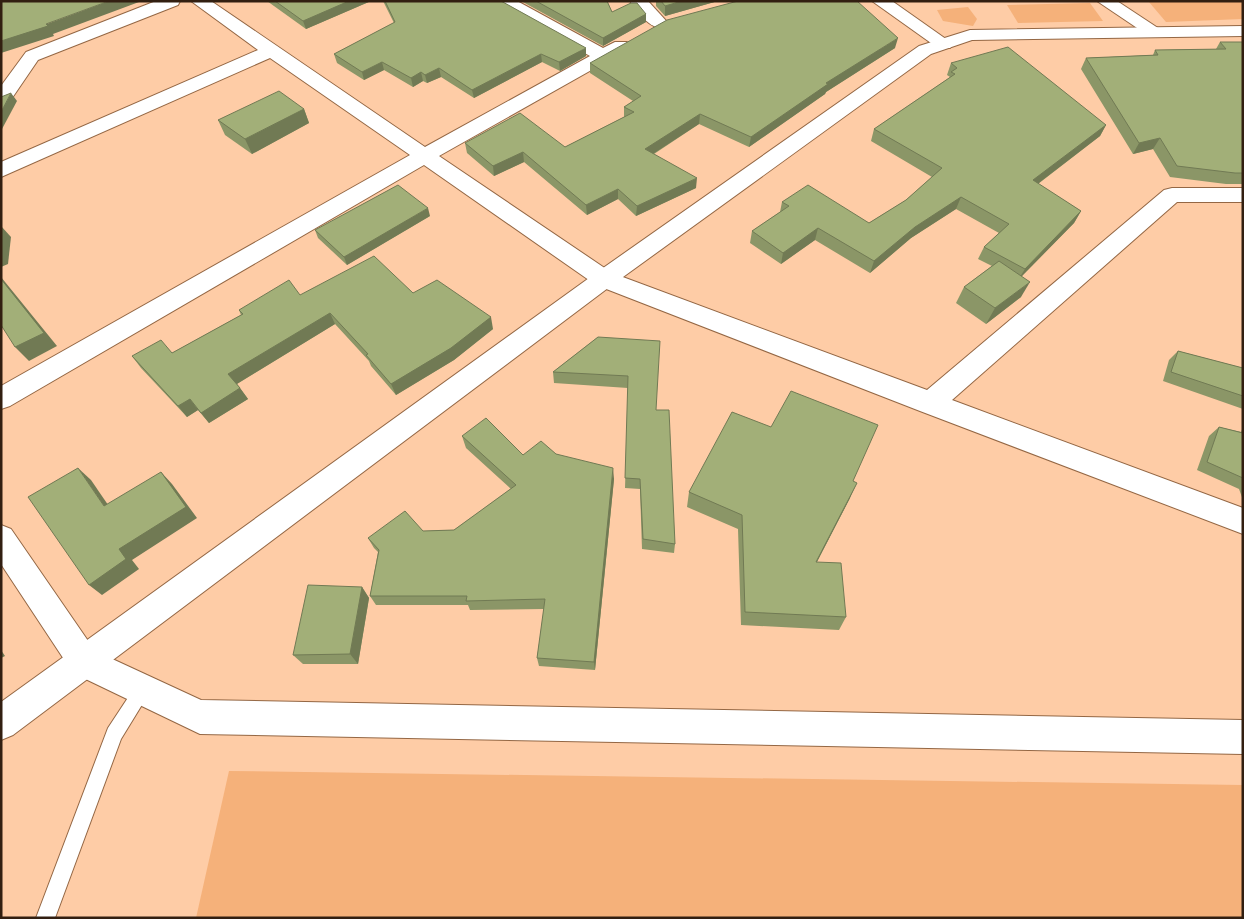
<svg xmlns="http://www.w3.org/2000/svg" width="1244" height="919" viewBox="0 0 1244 919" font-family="'DM Sans',sans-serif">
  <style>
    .green { fill: #f5b17a }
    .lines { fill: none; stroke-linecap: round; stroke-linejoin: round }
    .service-casing { stroke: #946744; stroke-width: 2 }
    .minor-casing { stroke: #946744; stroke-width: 2 }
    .tertiary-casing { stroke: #946744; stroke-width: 2 }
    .service { fill: #fff; fill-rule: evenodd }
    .minor { fill: #fff; fill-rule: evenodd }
    .tertiary { fill: #fff; fill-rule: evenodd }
    .wall { fill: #8b9667 }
    .shaded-wall { fill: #717a54 }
    .building { fill: #a2af78; stroke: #717a54 }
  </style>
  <rect width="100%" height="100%" fill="#fecca6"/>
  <g class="green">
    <path d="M1243,1V19L1166,22L1149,2Z"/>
    <path d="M1090,3L1103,21L1018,23L1007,5Z"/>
    <path d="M968,7L977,19L973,26L943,21L937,10Z"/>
    <path d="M229,771L1243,785V918H196Z"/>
  </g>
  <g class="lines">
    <defs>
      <path id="service" d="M143,682L149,684L151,690L121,739L55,918H36L108,728L137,684Z"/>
      <g id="minor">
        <path d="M156,1H180L178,5L38,60L8,104L1,106V86L26,52Z"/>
        <path d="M191,1H211L425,147L590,56L498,5L496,1H517L603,48L615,42H627L630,46L627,50L439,156L612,273L927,390L1164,190L1172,188H1243V202H1177L952,400L1243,508V534L920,411L596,285L424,165L10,406L1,409V386L410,155L270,58L1,177V162L258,50Z"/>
        <path d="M630,1H648L669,24L666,28C651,31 638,13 630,1Z"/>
        <path d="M872,1H892L953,44L950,48H938Z"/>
        <path d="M1097,1H1117L1164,32L1161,36H1149Z"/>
        <path d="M1,525L11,529L95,651L201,700L1243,720V754L200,734L73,673L1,564Z"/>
      </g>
      <path id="tertiary" d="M1243,26V36L972,40L931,54L612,285L13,735L1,740V702L596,273L919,46L970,30Z"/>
    </defs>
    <use href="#service" class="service-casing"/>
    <use href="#minor" class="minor-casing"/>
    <use href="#tertiary" class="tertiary-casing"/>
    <use href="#service" class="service"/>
    <use href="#minor" class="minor"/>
    <use href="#tertiary" class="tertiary"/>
  </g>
  <g class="wall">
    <path d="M267,1H371L306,29Z"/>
    <path d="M383,1H501L586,56L560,71L542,62L474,98L441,77L427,83L423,81L413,87L384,70L364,80L337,63L334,54L394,23Z"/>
    <path d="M521,1H607L612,12L646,14V22L603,46Z"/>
    <path d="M656,1H718L665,16L656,6Z"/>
    <path d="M1220,42H1243V184H1226L1170,177L1153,149L1133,154L1081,69L1086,58L1153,55L1155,50L1216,49Z"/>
    <path d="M895,48L826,92L825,94L749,147L699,124L654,154L696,188L636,216L618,199L587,215L524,162L494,176L467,153L465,143L565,147L624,117V107L633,101L590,73V63Z"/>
    <path d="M951,63L1106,125L1100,136L1038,184L1081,211L1074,223L1022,276L1021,297L986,324L956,303L964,287L992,266L978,259L984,247L999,233L956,209L911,238L870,273L815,240L781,264L750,243L752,231L780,212L782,202L869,223L906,200L932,177L871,141L874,129L949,78L950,77L947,75Z"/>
    <path d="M304,109L309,123L252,154L225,135L218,120Z"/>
    <path d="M430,216L347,265L318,238L315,230Z"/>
    <path d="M413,293L493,329L454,360L396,395L371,366L369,361L335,324L237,384L248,399L209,423L198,410L187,417L141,368L132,356L172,353L241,315L239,310L300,295Z"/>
    <path d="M598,337L656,410L675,544L674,553L642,549L640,489L625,488L628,388L554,383L553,372Z"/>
    <path d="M1178,351L1243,368V409L1163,381L1169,360Z"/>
    <path d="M1219,427L1241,432L1243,427V500L1239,489L1197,470L1209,436Z"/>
    <path d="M462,436L523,455L556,454L614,479L595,670L539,666L537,658L544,609L470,610L468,605H376L370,596L378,552L374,548L368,538L423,531L454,530L511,489L466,448Z"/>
    <path d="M853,481L850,498L817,562L846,617L839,630L741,625L738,529L687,507L689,492Z"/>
    <path d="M362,587L369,598L358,664H303L293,655Z"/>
  </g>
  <g class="shaded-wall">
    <path d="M109,1H138L139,2L53,34L54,36L1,53V41Z"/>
    <path d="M349,1H371L306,29L303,21Z"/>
    <path d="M682,1H718L665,16V6Z"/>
    <path d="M646,14V22L603,46V38Z"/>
    <path d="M898,38L895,48L826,92L825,94L749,147L751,137L826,83Z"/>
    <path d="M586,48V56L560,71L559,62Z"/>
    <path d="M541,54L542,62L474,98L472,90Z"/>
    <path d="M382,62L384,70L364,80L362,72Z"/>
    <path d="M439,68L441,77L427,83L425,75Z"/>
    <path d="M421,72L423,81L413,87L411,78Z"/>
    <path d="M11,93L17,101L2,129L1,128V112Z"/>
    <path d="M304,109L309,123L252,154L245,139Z"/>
    <path d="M700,114L699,124L645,159V149Z"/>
    <path d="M1106,125L1100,136L1027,192L1033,180Z"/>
    <path d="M1160,138L1153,149L1133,154L1139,143Z"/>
    <path d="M523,152L524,162L494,176L493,166Z"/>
    <path d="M697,178L696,188L636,216L637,206Z"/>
    <path d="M618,189V199L587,215L586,205Z"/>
    <path d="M961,197L956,209L911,238L870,273L874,261L915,227Z"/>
    <path d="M428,208L430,216L347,265L344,257Z"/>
    <path d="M1081,211L1074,223L1018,280L1025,269Z"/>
    <path d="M1,226L11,237L8,264L1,267Z"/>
    <path d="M818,228L815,240L781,264L783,253Z"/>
    <path d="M1,277L57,346L29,361L15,347Z"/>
    <path d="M1030,282L1021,297L986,324L995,308Z"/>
    <path d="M330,313L335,324L235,385L228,374Z"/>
    <path d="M491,317L493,329L454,360L396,395L391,384Z"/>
    <path d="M240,388L248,399L209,423L201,413Z"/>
    <path d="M190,399L198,410L187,417L178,406Z"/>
    <path d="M78,468L91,480L117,518L104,506Z"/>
    <path d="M613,468L614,479L595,670L594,662Z"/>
    <path d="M161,472L172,484L197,518L132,560L139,569L102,595L89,585Z"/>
    <path d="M857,483L850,498L810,575L816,562Z"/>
    <path d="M362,587L369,598L358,664L350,654Z"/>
    <path d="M1,650L5,656L1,658Z"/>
  </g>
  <g class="building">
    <path d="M1,1H109L46,24L48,26L1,41Z"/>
    <path d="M275,1H349L303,21Z"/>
    <path d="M385,1H501L586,48L559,62L541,54L472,90L439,68L425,75L421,72L411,78L382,62L362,72L334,54L395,22Z"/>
    <path d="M536,1H607L612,12L631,3H637L646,14L603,38Z"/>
    <path d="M661,1H682L665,6Z"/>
    <path d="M738,1H857L898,38L826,83L828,84L751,137L700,114L645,149L697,178L637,206L618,189L586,205L523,152L493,166L465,143L520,113L565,147L634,112L624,107L641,96L590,63L667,20Z"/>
    <path d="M1220,42H1243V173H1235L1177,166L1160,138L1139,143L1086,58L1158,55L1155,50L1226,49Z"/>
    <path d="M1008,47L1106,125L1033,180L1081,211L1025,269L984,247L1009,224L961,197L915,227L874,261L818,228L783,253L752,231L789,206L782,202L808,185L869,223L906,200L942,168L874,129L955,74L951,72L957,68L951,63Z"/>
    <path d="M279,91L304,109L245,139L218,120Z"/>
    <path d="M11,93L1,112V97Z"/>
    <path d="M398,185L428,208L344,257L315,230Z"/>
    <path d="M374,256L413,293L437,280L491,317L451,348L391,384L366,355L368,354L330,313L228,374L240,388L201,413L190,399L178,406L132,356L161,340L172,353L243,314L239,310L289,280L300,295Z"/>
    <path d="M999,261L1030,282L995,308L964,287Z"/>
    <path d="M1,279L44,333L15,347L1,325Z"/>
    <path d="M598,337L660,341L656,410H669L675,544L643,539L640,479L625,478L628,376L553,372Z"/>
    <path d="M1178,351L1243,368V396L1171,372Z"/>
    <path d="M791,391L878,425L853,481L857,483L816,562L841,563L846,617L745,612L742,515L689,492L732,412L771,427Z"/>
    <path d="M486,418L523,455L541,441L556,454L613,468L594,662L537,658L545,599L466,601L467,596H370L379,550L368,538L405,511L423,531L454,530L516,485L462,436Z"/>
    <path d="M1219,427L1243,433V478L1207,462Z"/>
    <path d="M78,468L104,506L161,472L186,507L119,549L126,559L89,585L28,497Z"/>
    <path d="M308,585L362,587L350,654L293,655Z"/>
  </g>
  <rect width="1244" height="919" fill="none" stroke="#321f11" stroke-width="5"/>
</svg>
